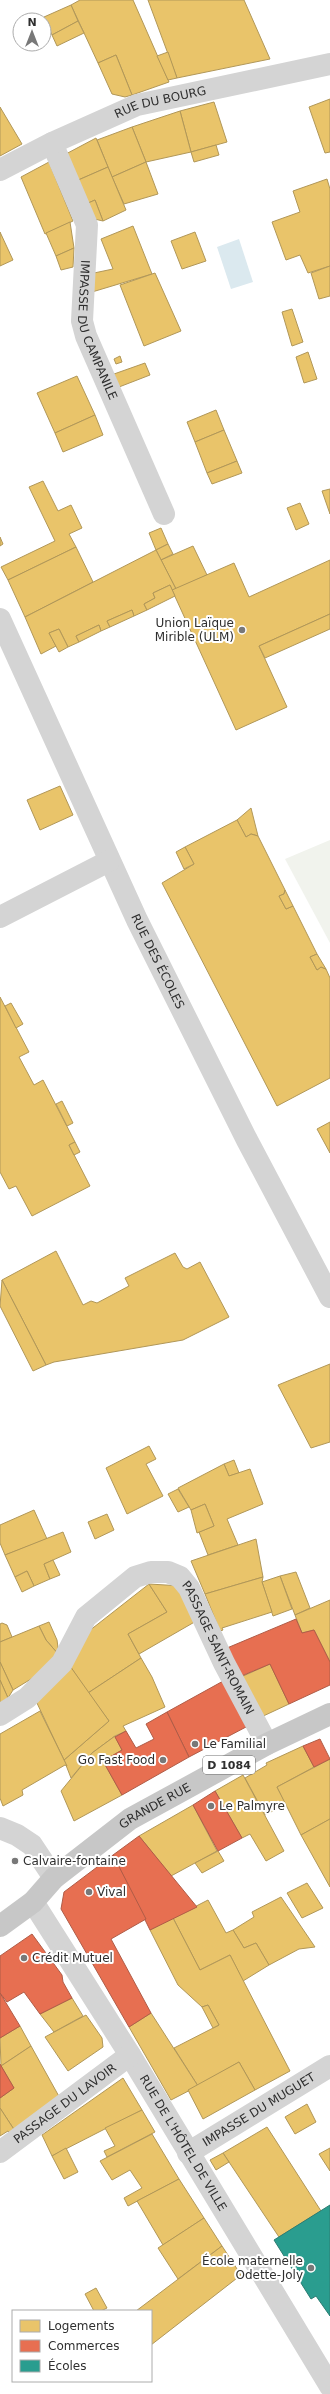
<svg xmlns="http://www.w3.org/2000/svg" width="330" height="2394" viewBox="0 0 330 2394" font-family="'DejaVu Sans',sans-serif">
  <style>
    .green { fill: #f1f3ed }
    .water { fill: #dbe9ef }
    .homes { fill: #e9c46a; stroke: #b19758 }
    .shops { fill: #e76f51; stroke: #b05c47 }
    .schools { fill: #2a9d8f; stroke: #2c7c72 }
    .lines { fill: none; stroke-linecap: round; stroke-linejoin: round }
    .minor { stroke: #d4d4d4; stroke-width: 22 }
    .major { stroke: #c7c7c7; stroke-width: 22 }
    .poi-dot { fill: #787878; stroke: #fff; stroke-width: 1.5 }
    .labels { text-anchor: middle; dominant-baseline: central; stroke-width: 4; stroke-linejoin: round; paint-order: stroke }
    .shield { fill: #fff; stroke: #6d6d6d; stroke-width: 1 }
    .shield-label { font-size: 11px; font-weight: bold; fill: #2f2f2f }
    .street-label { font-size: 12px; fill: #2f2f2f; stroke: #fff }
    .poi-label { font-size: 12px; fill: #2f2f2f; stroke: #fff; text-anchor: start }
  </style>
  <rect width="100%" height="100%" fill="#fff"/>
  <path class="green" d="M330,840V943L285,859Z"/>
  <path class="water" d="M239,239L253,282L231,289L217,247Z"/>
  <g class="homes">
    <path d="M80,0H133L169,82L132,95L116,55L98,63L71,5Z"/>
    <path d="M148,0H244L270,59L177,78Z"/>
    <path d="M71,5L78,21L52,35L44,17Z"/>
    <path d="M78,21L84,33L57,46L52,35Z"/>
    <path d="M168,52L177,78L168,80L157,56Z"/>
    <path d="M116,55L132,95L125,97L112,94L98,63Z"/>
    <path d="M330,99V152L325,153L309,107Z"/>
    <path d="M214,102L227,142L191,152L180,111Z"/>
    <path d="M0,107L22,144L0,156Z"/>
    <path d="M180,111L191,152L146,162L132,127Z"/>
    <path d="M132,127L146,162L112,177L97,140Z"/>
    <path d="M96,138L108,167L76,181L64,155Z"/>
    <path d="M216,145L219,155L194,162L191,152Z"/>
    <path d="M49,162L73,221L45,234L21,177Z"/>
    <path d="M146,162L158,194L124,204L112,177Z"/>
    <path d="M108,167L126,210L103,221L95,200L86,204L76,181Z"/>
    <path d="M327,179L330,189V266L308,273L300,255L286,260L272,222L300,212L293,191Z"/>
    <path d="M95,200L103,221L90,218L86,204Z"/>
    <path d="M70,222L74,248L56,256L46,233Z"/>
    <path d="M133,226L152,274L92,292L94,273L113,269L101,239Z"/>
    <path d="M0,232L13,260L0,266Z"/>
    <path d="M195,232L206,261L182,269L171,241Z"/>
    <path d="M74,248L73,267L61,270L56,256Z"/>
    <path d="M330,266V296L319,299L311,273Z"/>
    <path d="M155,273L181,331L144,346L120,285Z"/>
    <path d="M292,309L303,342L292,346L282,312Z"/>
    <path d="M308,352L317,379L304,383L296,357Z"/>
    <path d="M120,356L122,362L116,364L114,359Z"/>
    <path d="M145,363L150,375L119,387L114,374Z"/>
    <path d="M77,376L95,415L55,433L37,393Z"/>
    <path d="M216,410L224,430L195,442L187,422Z"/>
    <path d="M95,415L103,435L63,452L55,433Z"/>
    <path d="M224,430L237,461L207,473L195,442Z"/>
    <path d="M237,461L242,473L212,484L207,473Z"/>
    <path d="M43,481L58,511L71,505L82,528L69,534L76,547L8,580L1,567L55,541L29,487Z"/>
    <path d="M330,489V514L322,491Z"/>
    <path d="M300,503L309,524L296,530L287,508Z"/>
    <path d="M161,528L168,544L156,550L149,533Z"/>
    <path d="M0,537L3,544L0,546Z"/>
    <path d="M168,544L173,554L161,560L156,550Z"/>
    <path d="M193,546L207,575L176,589L161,560Z"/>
    <path d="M76,547L93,582L25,617L8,580Z"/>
    <path d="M156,550L176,589L172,590L170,585L153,593L155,598L144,604L147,610L134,616L132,610L107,621L110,627L101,631L99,625L76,636L79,642L68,647L59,629L49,633L56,646L41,654L25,617Z"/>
    <path d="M330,560V614L259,646L287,707L236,730L172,590L234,563L249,597Z"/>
    <path d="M170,585L175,596L147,610L144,604L155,598L153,593Z"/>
    <path d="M132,610L134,616L110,627L107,621Z"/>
    <path d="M330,614V629L265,658L259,646Z"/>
    <path d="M99,625L101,631L79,642L76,636Z"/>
    <path d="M59,629L68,647L59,652L49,633Z"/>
    <path d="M60,786L73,815L40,830L27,800Z"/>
    <path d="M251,808L258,836L251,834L246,837L237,820Z"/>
    <path d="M237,820L246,837L251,834L258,836L285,890L284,894L279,896L286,909L293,906L317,954L310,957L317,970L321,967L326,969L330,978V1078L277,1106L162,883L194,864L185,847Z"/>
    <path d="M185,847L194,864L184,869L176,852Z"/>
    <path d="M285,890L293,906L286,909L279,896L284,894Z"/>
    <path d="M317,954L326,969L321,967L317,970L310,957Z"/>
    <path d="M0,997L29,1052L19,1057L34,1085L43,1080L75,1142L69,1145L90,1186L32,1216L16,1186L9,1189L0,1172Z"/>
    <path d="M11,1003L23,1024L16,1028L5,1006Z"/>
    <path d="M62,1101L73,1123L67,1126L56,1104Z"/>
    <path d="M330,1122V1153L317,1129Z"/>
    <path d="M75,1142L80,1152L74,1155L69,1145Z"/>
    <path d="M56,1251L83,1305L91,1301L97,1303L129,1286L125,1278L175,1253L183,1267L187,1269L200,1262L229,1317L183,1340L54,1362L46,1365L2,1280Z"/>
    <path d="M2,1280L46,1365L33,1371L0,1306Z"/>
    <path d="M330,1364V1442L311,1448L278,1385Z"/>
    <path d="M149,1446L156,1459L146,1464L163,1496L127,1514L106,1468Z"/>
    <path d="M234,1460L239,1473L229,1476L224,1464Z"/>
    <path d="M224,1464L229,1476L250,1469L263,1504L227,1519L238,1545L208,1555L199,1532L214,1526L205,1504L191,1510L178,1488Z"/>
    <path d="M178,1489L189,1507L178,1512L168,1494Z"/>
    <path d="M205,1504L214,1526L197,1533L191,1510Z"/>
    <path d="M34,1510L47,1539L5,1555L0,1543V1525Z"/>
    <path d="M107,1514L114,1530L95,1539L88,1522Z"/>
    <path d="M63,1532L71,1552L44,1564L50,1579L34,1586L27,1571L15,1577L5,1555Z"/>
    <path d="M256,1539L263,1577L205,1594L191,1561Z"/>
    <path d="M53,1560L60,1575L50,1579L44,1564Z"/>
    <path d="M27,1571L34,1586L22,1592L15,1577Z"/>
    <path d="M296,1572L310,1608L295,1615L280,1576Z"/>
    <path d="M280,1576L292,1609L273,1616L262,1582Z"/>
    <path d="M263,1577L262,1582L272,1612L222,1628L223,1630L220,1631L205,1594Z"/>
    <path d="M149,1584L167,1612L128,1634L141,1658L88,1693L70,1666L89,1631Z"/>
    <path d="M149,1584L182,1586L198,1620L139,1654L128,1634L167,1612Z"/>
    <path d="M330,1600V1662L314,1630L302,1633L295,1615Z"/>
    <path d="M49,1622L57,1640L59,1655L46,1640L39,1626Z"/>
    <path d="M2,1623L7,1625L12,1637L0,1642V1624Z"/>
    <path d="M39,1626L46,1640L59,1655L36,1676L13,1690L0,1662V1642Z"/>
    <path d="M141,1658L152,1677L165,1707L123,1726L126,1731L115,1736L92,1753L71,1778L64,1760L109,1721L88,1693Z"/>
    <path d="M0,1662L13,1690L8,1698L0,1680Z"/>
    <path d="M270,1664L289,1704L259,1718L241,1677Z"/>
    <path d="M70,1666L109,1721L64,1760L36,1701Z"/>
    <path d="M0,1680L8,1698L0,1703Z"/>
    <path d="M40,1711L67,1766L65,1765L22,1790L23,1795L3,1806L0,1798V1734Z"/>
    <path d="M115,1736L122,1750L103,1761L122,1795L74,1821L61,1791L92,1753Z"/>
    <path d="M303,1746L314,1767L277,1787L286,1804L265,1815L245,1778L267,1765L266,1763Z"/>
    <path d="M330,1759V1819L301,1835L277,1787Z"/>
    <path d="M243,1775L284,1851L266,1861L250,1834L242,1838L215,1791Z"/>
    <path d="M193,1805L217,1851L171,1876L139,1836Z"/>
    <path d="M330,1819V1887L301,1835Z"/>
    <path d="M218,1851L224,1861L202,1873L195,1863Z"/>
    <path d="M307,1883L323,1908L302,1918L287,1893Z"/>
    <path d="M281,1897L315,1947L299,1949L269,1965L256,1943L244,1948L233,1930L254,1917L252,1912Z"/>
    <path d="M208,1900L226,1933L233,1930L244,1948L256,1943L269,1965L243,1981L230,1955L200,1970L173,1918Z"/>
    <path d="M173,1918L200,1970L230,1955L290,2071L255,2090L239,2062L198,2086L174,2048L219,2025L208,2005L202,2007L178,1985L150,1930Z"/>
    <path d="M72,1998L83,2016L54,2032L40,2014Z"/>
    <path d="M208,2005L219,2025L213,2028L202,2007Z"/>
    <path d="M151,2013L198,2086L171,2100L129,2027Z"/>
    <path d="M86,2015L102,2038L103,2047L68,2071L45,2037Z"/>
    <path d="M20,2026L31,2046L1,2066L0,2038Z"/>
    <path d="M31,2046L61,2100L15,2131L0,2108V2098L14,2088L1,2066Z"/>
    <path d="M239,2062L255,2090L203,2119L188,2090Z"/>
    <path d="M123,2078L142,2110L52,2156L42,2135Z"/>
    <path d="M307,2104L316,2122L295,2134L285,2117Z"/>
    <path d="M0,2108L15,2131L11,2135L8,2131L0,2136Z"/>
    <path d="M142,2110L155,2132L107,2157L104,2151L115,2146L105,2128Z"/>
    <path d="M267,2127L321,2211L279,2237L223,2153Z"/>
    <path d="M152,2134L179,2179L128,2206L124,2198L142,2188L130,2170L112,2180L100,2161Z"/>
    <path d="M66,2148L78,2172L64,2179L52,2156Z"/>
    <path d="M330,2148V2171L319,2154Z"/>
    <path d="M223,2153L229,2162L216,2170L210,2160Z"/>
    <path d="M179,2179L204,2218L163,2245L137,2201Z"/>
    <path d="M204,2218L222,2246L178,2279L158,2248Z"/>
    <path d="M222,2246L241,2275L151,2345V2311H136Z"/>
    <path d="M96,2288L107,2308L101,2311H94L85,2294Z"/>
  </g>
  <g class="shops">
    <path d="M296,1619L302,1633L314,1630L330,1662V1685L289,1704L270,1664L239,1677L227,1648Z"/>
    <path d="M225,1680L246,1727L189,1757L167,1712Z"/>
    <path d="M167,1712L189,1757L122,1795L103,1761L122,1750L115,1737L126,1731L136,1748L154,1739L146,1724Z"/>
    <path d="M320,1739L330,1759L314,1767L303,1746Z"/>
    <path d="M215,1791L242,1838L218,1851L193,1805Z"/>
    <path d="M139,1836L197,1907L150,1930L113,1855Z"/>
    <path d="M113,1855L146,1919L111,1939L151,2013L129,2027L61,1909L64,1892Z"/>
    <path d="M32,1934L62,1975L63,1982L72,1998L40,2014L24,1992L7,2002L0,1993V1956Z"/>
    <path d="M0,1993L20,2026L0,2038Z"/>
    <path d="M0,2064L14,2088L0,2098Z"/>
  </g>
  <path class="schools" d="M330,2205V2316L316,2296L311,2299L274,2240Z"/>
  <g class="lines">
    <g class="minor">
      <path id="s1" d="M52,143L87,225L82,321L86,336L164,514"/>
      <path id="s2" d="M0,170L52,143L137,105L330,64"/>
      <path id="s3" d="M0,619L137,920L247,1140L330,1297"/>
      <path d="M0,917L109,861"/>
      <path id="s4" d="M0,1715L27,1698L62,1663L86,1617L135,1577L151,1572H168L180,1577L189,1588L224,1663L267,1744"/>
      <path d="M0,1828L17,1835L32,1845L54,1878"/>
      <path id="s5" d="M33,1902L130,2055L330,2386"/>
      <path id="s6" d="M0,2152L130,2055"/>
      <path id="s7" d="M188,2153L330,2066"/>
    </g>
    <path class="major" id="s8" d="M0,1926L33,1902L54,1878L130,1819L267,1744L330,1714"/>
  </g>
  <g class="poi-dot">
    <circle cx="242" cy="630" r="4"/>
    <circle cx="195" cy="1744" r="4"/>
    <circle cx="163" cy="1760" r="4"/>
    <circle cx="211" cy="1806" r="4"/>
    <circle cx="15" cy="1861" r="4"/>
    <circle cx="89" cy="1892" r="4"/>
    <circle cx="24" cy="1958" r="4"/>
    <circle cx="311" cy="2268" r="4"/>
  </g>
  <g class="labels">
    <rect class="shield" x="203" y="1756" width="52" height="18" rx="3"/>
    <g class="shield-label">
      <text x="229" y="1765">D 1084</text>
    </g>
    <g class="street-label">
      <text stroke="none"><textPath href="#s2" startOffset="175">RUE DU BOURG</textPath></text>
      <text stroke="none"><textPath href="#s1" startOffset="197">IMPASSE DU CAMPANILE</textPath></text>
      <text stroke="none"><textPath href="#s3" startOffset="377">RUE DES ÉCOLES</textPath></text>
      <text stroke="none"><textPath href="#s4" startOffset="324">PASSAGE SAINT-ROMAIN</textPath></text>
      <text stroke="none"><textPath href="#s8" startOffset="197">GRANDE RUE</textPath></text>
      <text stroke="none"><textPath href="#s6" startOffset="81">PASSAGE DU LAVOIR</textPath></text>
      <text stroke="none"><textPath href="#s7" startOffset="83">IMPASSE DU MUGUET</textPath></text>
      <text stroke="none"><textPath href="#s5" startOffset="284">RUE DE L'HÔTEL DE VILLE</textPath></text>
    </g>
    <g class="poi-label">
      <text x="234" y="623" text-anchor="end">Union Laïque<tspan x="234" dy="14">Mirible (ULM)</tspan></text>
      <text x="203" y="1744">Le Familial</text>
      <text x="155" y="1760" text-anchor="end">Go Fast Food</text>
      <text x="219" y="1806">Le Palmyre</text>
      <text x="23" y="1861">Calvaire-fontaine</text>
      <text x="97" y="1892">Vival</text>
      <text x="32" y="1958">Crédit Mutuel</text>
      <text x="303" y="2261" text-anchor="end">École maternelle<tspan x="303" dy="14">Odette-Joly</tspan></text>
    </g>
  </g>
  <rect x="12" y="2310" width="140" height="72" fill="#ffffff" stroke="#acacac"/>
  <rect x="20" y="2320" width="20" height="12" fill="#e9c46a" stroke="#acacac"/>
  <text x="48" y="2330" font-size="12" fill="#2f2f2f">Logements</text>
  <rect x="20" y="2340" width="20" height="12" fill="#e76f51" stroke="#acacac"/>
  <text x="48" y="2350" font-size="12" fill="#2f2f2f">Commerces</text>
  <rect x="20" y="2360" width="20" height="12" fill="#2a9d8f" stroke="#acacac"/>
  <text x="48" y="2370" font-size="12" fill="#2f2f2f">Écoles</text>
  <g transform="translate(32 32)"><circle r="19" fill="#ffffff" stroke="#acacac"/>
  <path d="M0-3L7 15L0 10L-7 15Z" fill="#787878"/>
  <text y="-6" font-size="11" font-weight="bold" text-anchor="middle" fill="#2f2f2f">N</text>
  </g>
</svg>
